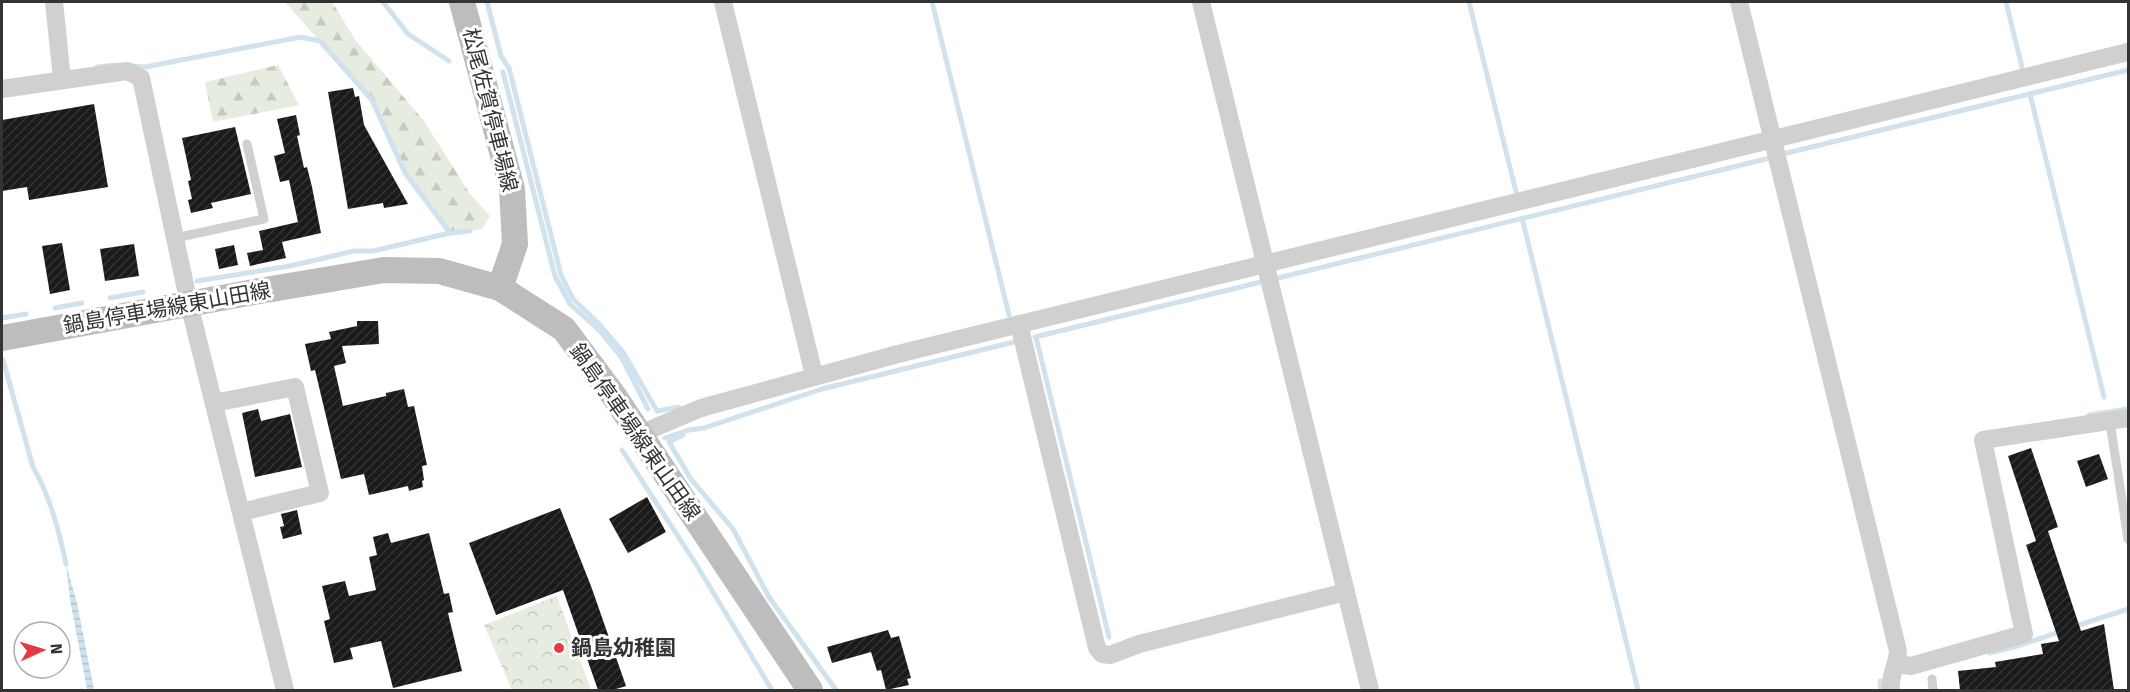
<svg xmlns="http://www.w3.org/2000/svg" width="2130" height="692" viewBox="0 0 2130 692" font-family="'Fira Sans','Noto Sans JP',sans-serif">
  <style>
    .forest { fill: url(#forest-firs) }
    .park { fill: url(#park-crowns) }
    .water { fill: url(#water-rules) }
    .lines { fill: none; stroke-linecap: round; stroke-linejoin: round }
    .stream { stroke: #cfe2ee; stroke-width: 5 }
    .building { fill: url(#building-hatch) }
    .service { stroke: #d0d0d0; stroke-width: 9 }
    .minor { stroke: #d0d0d0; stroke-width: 18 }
    .secondary { stroke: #bdbdbd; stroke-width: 26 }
    .poi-dot { fill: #e63946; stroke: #fff; stroke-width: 2 }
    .labels { text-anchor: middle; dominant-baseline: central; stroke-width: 6; stroke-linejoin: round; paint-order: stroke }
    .street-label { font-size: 21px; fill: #333; stroke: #fff }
    .poi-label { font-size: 21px; font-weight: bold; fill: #333; stroke: #fff; text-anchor: start }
  </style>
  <defs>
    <pattern id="forest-firs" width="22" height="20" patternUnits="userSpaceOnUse" patternTransform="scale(1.5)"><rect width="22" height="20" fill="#e6ecdf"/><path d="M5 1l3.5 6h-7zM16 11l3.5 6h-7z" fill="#c6cbc0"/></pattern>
    <pattern id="park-crowns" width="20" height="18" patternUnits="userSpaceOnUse" patternTransform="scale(1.5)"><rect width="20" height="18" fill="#e6ecdf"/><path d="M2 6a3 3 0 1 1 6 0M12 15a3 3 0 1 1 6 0" fill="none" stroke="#c6cbc0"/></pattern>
    <pattern id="water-rules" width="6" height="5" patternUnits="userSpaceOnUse" patternTransform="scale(1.5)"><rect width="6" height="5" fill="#cfe2ee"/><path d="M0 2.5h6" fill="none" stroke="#b2c2cd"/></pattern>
    <pattern id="building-hatch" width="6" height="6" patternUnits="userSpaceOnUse" patternTransform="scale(1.5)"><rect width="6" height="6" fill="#1a1a1a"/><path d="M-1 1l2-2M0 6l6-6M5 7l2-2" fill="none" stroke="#333"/></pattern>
  </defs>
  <rect width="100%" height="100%" fill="#fff"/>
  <g class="forest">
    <path d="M285,2H332L356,41L424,121L470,194L490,216L482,229L450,233L405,173L372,100Z"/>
    <path d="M278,65L299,105L213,122L205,82Z"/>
  </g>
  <path class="park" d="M557,596L591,690H512L484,625Z"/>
  <path class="water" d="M66,564L77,603L94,690H87V689L70,600Z"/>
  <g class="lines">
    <g class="stream">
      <path d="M383,2L408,34L449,61"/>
      <path d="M487,2L501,56L509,68L561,275L573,299L600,325L623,352L657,411L679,407"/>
      <path d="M932,2L1009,315"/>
      <path d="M1469,2L1516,192"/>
      <path d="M2006,2L2022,67"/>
      <path d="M132,66L145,67L301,37L320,41L372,100L405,173L450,233"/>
      <path d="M97,67L117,65"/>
      <path d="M503,72L555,276L570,304L601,332L622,358L648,409"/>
      <path d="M2030,94L2104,397"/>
      <path d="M1783,154L2128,70"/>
      <path d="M1522,218L1638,690"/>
      <path d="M1278,278L1770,158"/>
      <path d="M197,281L290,266L354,251H373L450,233L470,231"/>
      <path d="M110,298L143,292"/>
      <path d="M55,308L82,303"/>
      <path d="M2,318L26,314"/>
      <path d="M1035,337L1261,282"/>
      <path d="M1036,337L1109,637"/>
      <path d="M3,360L33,467C50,496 59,531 66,564"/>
      <path d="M2089,415L2128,409"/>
      <path d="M683,435L669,442L691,479L733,529L769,597L836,690"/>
      <path d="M665,438L689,430L704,428L822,389L1014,342"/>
      <path d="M622,450L696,564L772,690"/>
      <path d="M2073,627L2128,609"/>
      <path d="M1990,653L2021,645L2062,631"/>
      <path d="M1880,681L1881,690"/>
    </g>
  </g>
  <g class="building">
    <path d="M353,88L355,97L359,96L364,125L408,204L384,208L383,203L348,209L328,92Z"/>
    <path d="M94,104L108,187L29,200L27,187L2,191V120Z"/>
    <path d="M296,115L300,135L297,136L304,168L307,167L312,187L321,233L282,242L286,258L250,266L247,253L263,250L259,231L298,222L289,180L280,182L274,156L285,153L277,119Z"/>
    <path d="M235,127L251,194L211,203L213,208L191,213L188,200L192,199L188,181L191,180L182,138Z"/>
    <path d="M62,243L70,290L50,294L42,246Z"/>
    <path d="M134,244L139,276L105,281L100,249Z"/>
    <path d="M234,245L238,265L219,269L215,249Z"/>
    <path d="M357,321H378L379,344L342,346L346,363L334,366L343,406L386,396V393L404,389L408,407L414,406L427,465L422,466L424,480L422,481L423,487L409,491L408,486L369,495L364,474L341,479L315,370L311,371L305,344L331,339L329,332L357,326Z"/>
    <path d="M258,409L261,421L290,414L302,467L255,477L242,413Z"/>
    <path d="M2031,448L2058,527L2048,531L2081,631L2104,624L2114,690H1960L1958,671L1996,667L1995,662L2043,654L2041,644L2059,641L2026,545L2036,541L2008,456Z"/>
    <path d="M2099,454L2108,479L2086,487L2077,461Z"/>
    <path d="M647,497L666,532L628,553L609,519Z"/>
    <path d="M560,508L591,586L626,686L613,690H598L563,590L496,615L469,543Z"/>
    <path d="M297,510L302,534L283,539L280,527L284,526L281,514Z"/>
    <path d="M388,533L391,543L429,533L444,594L449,593L453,612L448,613L462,671L393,688L381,641L350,648L353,659L334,663L324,621L330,619L322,586L345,581L349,596L376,590L369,557L377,555L373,537Z"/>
    <path d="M888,630L891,638L899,636L911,678L907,679L909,685L886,690L881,670L877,671L871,652L832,663L827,647Z"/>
  </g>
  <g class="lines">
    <g class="service">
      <path d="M175,238L264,219L247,144"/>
      <path d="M2111,429L2128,539"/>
      <path d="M1932,679L1933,690"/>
    </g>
    <g class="minor">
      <path d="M54,2L62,79"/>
      <path d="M723,2L814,375"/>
      <path d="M1201,2L1370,690"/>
      <path d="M1739,2L1898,651C1897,666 1889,676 1891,690"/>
      <path d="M2,89L127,71L141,78L189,304L285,690"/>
      <path d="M1019,324L1097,648L1102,654L1110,655L1139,644L1346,592"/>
      <path d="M214,403L295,387L320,493L241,512"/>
      <path d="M640,434L701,408L898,354L2128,52"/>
      <path d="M1897,664L1911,666L2024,634L1983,440L2128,418"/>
    </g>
    <g class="secondary">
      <path d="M462,2L512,189L515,244L500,288"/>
      <path d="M2,338L254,292L384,270L439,271L500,288L564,329L614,396L810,690"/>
    </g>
  </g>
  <circle class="poi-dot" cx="559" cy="648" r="6"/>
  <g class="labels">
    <g class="street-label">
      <text transform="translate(490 110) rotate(76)">松尾佐賀停車場線</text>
      <text transform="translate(167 308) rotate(-10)">鍋島停車場線東山田線</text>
      <text transform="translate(635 432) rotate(55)">鍋島停車場線東山田線</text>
    </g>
    <g class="poi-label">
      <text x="571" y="648">鍋島幼稚園</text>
    </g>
  </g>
  <rect width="2130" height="692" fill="none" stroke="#333333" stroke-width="6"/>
  <g transform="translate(42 650) rotate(86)"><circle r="28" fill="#ffffff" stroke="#adadad" stroke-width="1.5"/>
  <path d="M0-4.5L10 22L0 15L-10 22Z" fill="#e63946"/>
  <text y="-9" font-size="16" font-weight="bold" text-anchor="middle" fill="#333333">N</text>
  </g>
</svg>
